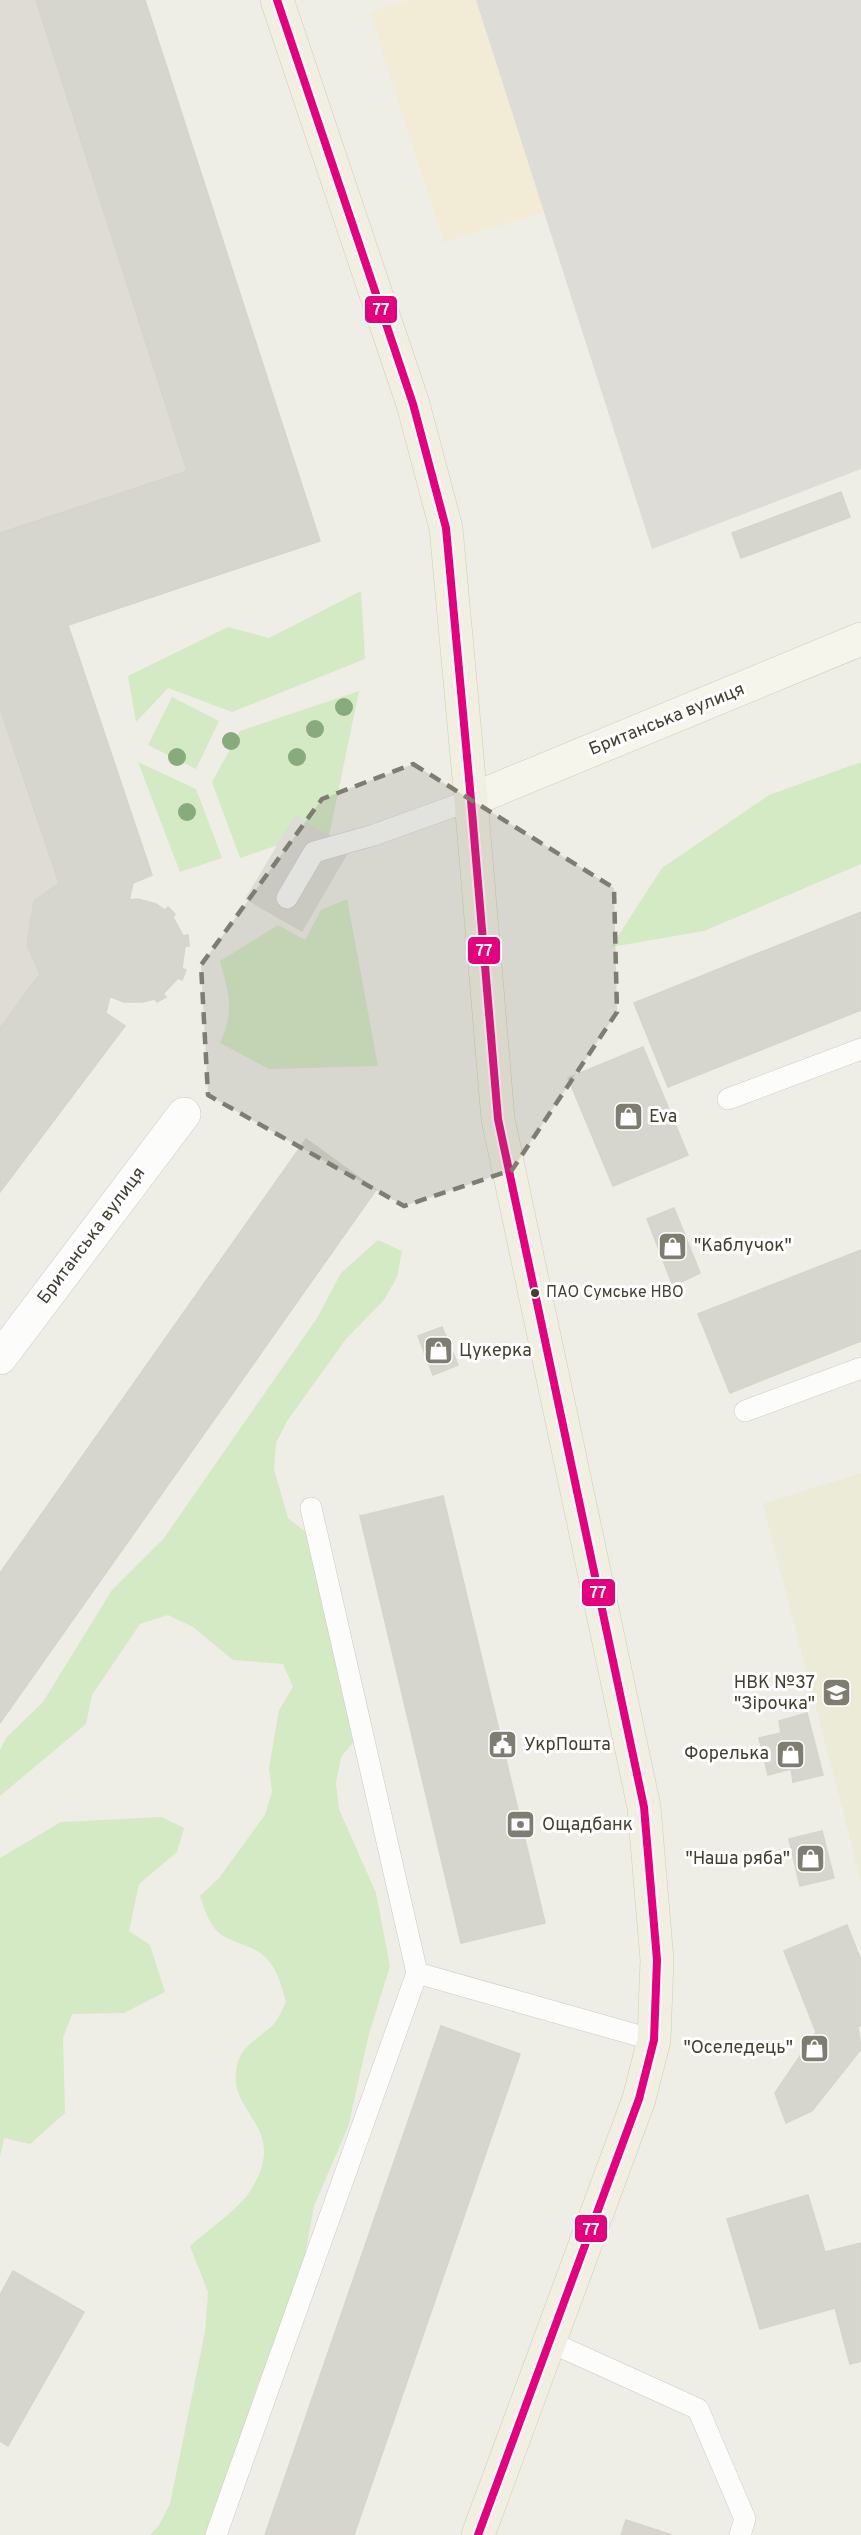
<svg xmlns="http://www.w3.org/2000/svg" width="861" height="2535" viewBox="0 0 861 2535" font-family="Overpass,sans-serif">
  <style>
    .commercial { fill: #f2ecd7 }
    .industrial { fill: #dedcd4 }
    .education { fill: #ecebd7 }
    .green { fill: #d4eac4 }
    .parking { fill: #dddcd6 }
    .building { fill: #d7d6ce; stroke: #d6d4cc; stroke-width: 1.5 }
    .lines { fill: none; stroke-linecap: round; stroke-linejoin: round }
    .lane-casing { stroke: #cccac3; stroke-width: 22 }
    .street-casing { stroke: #cccac3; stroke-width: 34 }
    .secondary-casing { stroke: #cdccbd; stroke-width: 34 }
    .primary-casing { stroke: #d1ceb2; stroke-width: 34 }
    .lane { stroke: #fcfcfb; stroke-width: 21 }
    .street { stroke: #fcfcfb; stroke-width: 33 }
    .secondary { stroke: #f6f5ec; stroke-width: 33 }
    .primary { stroke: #f0efe1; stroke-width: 33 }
    .bus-1-casing { stroke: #fff; stroke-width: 12 }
    .bus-1 { stroke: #e5007d; stroke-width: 8 }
    .tree { fill: #88ab7c }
    .marked { fill: #7f7d71; fill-opacity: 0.2; stroke: #7f7d71; stroke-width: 4.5; stroke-dasharray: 12 8; stroke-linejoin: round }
    .bus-dot { fill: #434032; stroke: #fff; stroke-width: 2 }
    .labels { text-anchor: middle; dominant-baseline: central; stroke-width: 6; stroke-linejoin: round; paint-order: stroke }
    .bus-label { font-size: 16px; fill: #434032; stroke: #fff; text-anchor: start }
    .street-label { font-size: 18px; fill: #434032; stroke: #fff }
    .poi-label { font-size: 18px; fill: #434032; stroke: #fff; text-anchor: start }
    .line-badge { stroke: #fff; stroke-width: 2 }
    .badge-label { font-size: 16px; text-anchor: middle; font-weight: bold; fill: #fff }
  </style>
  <rect width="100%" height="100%" fill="#eeede6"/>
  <path class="commercial" d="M409,0H476L544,212L444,243L370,12Z"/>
  <path class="industrial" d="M0,0H145L320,541L68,626L152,875L133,883L130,900L156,904L165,910L168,907L175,914L173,918L183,936L188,935L189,946L185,947L182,968L186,970L182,980L178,978L164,994L166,997L157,1002L154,999L142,1002H124L110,997L106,1013L125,1026L0,1192Z"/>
  <path class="education" d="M861,1473V1881L763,1504Z"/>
  <g class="green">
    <path d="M361,591L365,659L232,712L168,688L136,722L128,676L228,627L269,638Z"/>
    <path d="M359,691L329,836L295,816L278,845L240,858L212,782L240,731Z"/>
    <path d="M172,697L219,721L196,769L148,745Z"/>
    <path d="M138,762L196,789L222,858L180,872Z"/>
    <path d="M861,762V864L704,931L611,947L662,868L769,795Z"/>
    <path d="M347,899L378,1066L269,1069L220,1043C235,1010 229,994 220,961L278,925L305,940L321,910Z"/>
    <path d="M378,1240L402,1251L397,1277L384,1300L346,1339L287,1421L276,1443L274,1469L288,1518L308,1534L343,1602L371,1721L341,1757L336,1783L339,1809L376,1893L390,1966L369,2034L348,2127L314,2206L304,2261L250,2406L231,2516L224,2535H150L159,2525L170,2504L205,2332L208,2292L190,2246C208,2230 230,2215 246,2197C252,2189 258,2178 261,2169C277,2121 224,2108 238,2062C243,2045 260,2037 272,2026C278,2020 282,2010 286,2002C282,1988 278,1971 268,1960C257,1947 241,1945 227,1938C211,1931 205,1911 200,1896L219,1878L265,1815L272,1792L269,1768L279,1710L293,1687L283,1664L233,1660L193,1627L168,1615L140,1624L92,1695L86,1724L0,1796V1750L6,1738L43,1702L112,1590L164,1538L317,1318L341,1273Z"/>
    <path d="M162,1817L184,1828L177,1852L139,1884L129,1931L150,1945L165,1992L124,2013L72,2014L63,2038L65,2113L30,2144L4,2138L0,2157V1858L61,1822Z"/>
  </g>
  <g class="parking">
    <path d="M476,0H861V469L652,549Z"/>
    <path d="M295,815L351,848L302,932L245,899Z"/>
  </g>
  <g class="building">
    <path d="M36,0H145L320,541L68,625L152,875L133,883L129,900L119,901L102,910L91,921L83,941V960L90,979L104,994L110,996L106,1013L125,1026L0,1192V1028L40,974L27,945L34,901L59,883L0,708V533L187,471Z"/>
    <path d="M841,492L850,517L741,558L732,533Z"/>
    <path d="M138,899L156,904L165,910L168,907L175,914L173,917L183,936L188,935L189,946H185L182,968L186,970L182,980L178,978L163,994L166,997L157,1002L155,999L142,1002H124L104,994L90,979L83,960V941L91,921L102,910L119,901Z"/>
    <path d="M861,912V1010L668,1087L634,1003Z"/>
    <path d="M643,1047L688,1155L613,1186L568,1078Z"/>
    <path d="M306,1139L376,1190L0,1723V1573Z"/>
    <path d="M674,1208L700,1273L673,1286L647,1219Z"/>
    <path d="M861,1250V1341L730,1393L698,1314Z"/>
    <path d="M442,1327L458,1365L433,1375L418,1336Z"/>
    <path d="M443,1496L545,1923L461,1943L360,1516Z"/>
    <path d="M807,1713L823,1775L793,1782L791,1769L768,1775L759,1738L781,1733L779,1721Z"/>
    <path d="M822,1831L834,1878L800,1886L789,1839Z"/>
    <path d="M847,1925L861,1960V2025L858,2027L861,2049L812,2111L786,2123L775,2093L816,2032L784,1951Z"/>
    <path d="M441,2026L520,2054L354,2535H265Z"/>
    <path d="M808,2195L825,2252L861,2243V2361L850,2364L835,2308L760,2329L727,2219Z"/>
    <path d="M13,2271L84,2312L8,2446L0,2441V2295Z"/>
    <path d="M626,2520L672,2535H621Z"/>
  </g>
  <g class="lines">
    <defs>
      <g id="lane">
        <path d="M287,898L314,852L374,835L471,800"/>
        <path d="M728,1099L861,1049"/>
        <path d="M745,1411L861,1368"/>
        <path d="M417,1973L654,2040"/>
        <path d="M550,2342L698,2409L745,2519L740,2535"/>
        <path d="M216,2535L417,1973L311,1508"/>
      </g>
      <path id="street" d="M0,1358L184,1114"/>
      <path id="secondary" d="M471,800L861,639"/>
      <path id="primary" d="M277,0L413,404L446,528L471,800L498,1119L644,1807L657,1960L654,2040L639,2099L478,2535"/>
    </defs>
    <use href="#lane" class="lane-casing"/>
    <use href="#street" class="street-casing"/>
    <use href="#secondary" class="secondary-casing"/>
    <use href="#primary" class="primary-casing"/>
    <use href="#lane" class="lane"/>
    <use href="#street" class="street"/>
    <use href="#secondary" class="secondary"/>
    <use href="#primary" class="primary"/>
    <defs>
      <path id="bus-1" d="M277,0L413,404L446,528L471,800L498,1119L644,1807L657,1960L654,2040L639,2099L478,2535"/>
    </defs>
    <use href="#bus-1" class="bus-1-casing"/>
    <use href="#bus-1" class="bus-1"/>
  </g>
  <g class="tree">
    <circle cx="344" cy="707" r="9"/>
    <circle cx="315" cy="729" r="9"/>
    <circle cx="231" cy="741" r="9"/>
    <circle cx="177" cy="757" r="9"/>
    <circle cx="297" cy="757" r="9"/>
    <circle cx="187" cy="812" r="9"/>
  </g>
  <path class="marked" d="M413,764L614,888L617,1012L512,1170L404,1206L208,1095L201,965L322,799Z"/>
  <defs>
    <symbol id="shop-square" viewBox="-11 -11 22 22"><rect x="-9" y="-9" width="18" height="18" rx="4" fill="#7f7d71" stroke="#fff"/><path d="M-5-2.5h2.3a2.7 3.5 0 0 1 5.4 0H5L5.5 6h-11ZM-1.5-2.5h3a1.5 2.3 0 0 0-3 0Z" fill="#fff"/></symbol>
    <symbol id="school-square" viewBox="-11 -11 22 22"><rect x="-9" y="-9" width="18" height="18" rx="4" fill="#7f7d71" stroke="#fff"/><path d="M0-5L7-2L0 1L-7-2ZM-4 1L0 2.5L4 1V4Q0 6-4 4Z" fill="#fff"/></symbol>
    <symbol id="civic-square" viewBox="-11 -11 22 22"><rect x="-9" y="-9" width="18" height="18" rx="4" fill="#7f7d71" stroke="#fff"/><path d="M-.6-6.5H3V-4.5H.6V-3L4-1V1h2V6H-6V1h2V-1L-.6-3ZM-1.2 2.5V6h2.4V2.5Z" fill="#fff"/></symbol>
    <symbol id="bank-square" viewBox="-11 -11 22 22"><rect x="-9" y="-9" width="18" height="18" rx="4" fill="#7f7d71" stroke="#fff"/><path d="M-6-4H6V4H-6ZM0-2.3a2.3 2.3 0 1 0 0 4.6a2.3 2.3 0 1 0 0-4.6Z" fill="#fff"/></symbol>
  </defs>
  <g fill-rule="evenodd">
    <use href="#shop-square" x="612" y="1100" width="33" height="33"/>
    <use href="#shop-square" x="656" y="1230" width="33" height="33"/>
    <use href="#shop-square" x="422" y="1334" width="33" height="33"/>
    <use href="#school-square" x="820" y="1676" width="33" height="33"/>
    <use href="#civic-square" x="486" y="1728" width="33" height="33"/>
    <use href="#shop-square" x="774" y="1738" width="33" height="33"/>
    <use href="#bank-square" x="504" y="1808" width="33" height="33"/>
    <use href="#shop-square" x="794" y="1842" width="33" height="33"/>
    <use href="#shop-square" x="798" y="2032" width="33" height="33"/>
  </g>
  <circle class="bus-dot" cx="535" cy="1293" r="5"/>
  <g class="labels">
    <g class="bus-label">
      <text x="546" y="1293">ПАО Сумське НВО</text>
    </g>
    <g class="street-label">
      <text transform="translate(667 720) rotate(-22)">Британська вулиця</text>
      <text transform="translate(92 1236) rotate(-53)">Британська вулиця</text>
    </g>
    <g class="poi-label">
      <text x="649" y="1117">Eva</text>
      <text x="694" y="1246">"Каблучок"</text>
      <text x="459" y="1351">Цукерка</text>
      <text x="815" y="1683" text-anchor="end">НВК №37<tspan x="815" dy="21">"Зірочка"</tspan></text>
      <text x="524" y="1745">УкрПошта</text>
      <text x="769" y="1754" text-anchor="end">Форелька</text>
      <text x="542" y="1825">Ощадбанк</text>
      <text x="790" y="1859" text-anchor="end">"Наша ряба"</text>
      <text x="793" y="2048" text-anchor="end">"Оселедець"</text>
    </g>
  </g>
  <g class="line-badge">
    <rect x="364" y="295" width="34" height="29" rx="6" fill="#e5007d"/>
    <rect x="467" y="936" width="34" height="29" rx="6" fill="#e5007d"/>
    <rect x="581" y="1578" width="35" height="29" rx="6" fill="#e5007d"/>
    <rect x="574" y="2214" width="34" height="29" rx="6" fill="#e5007d"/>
  </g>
  <g class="badge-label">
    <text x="381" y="315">77</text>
    <text x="484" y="956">77</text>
    <text x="598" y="1598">77</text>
    <text x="591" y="2235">77</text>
  </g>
</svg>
